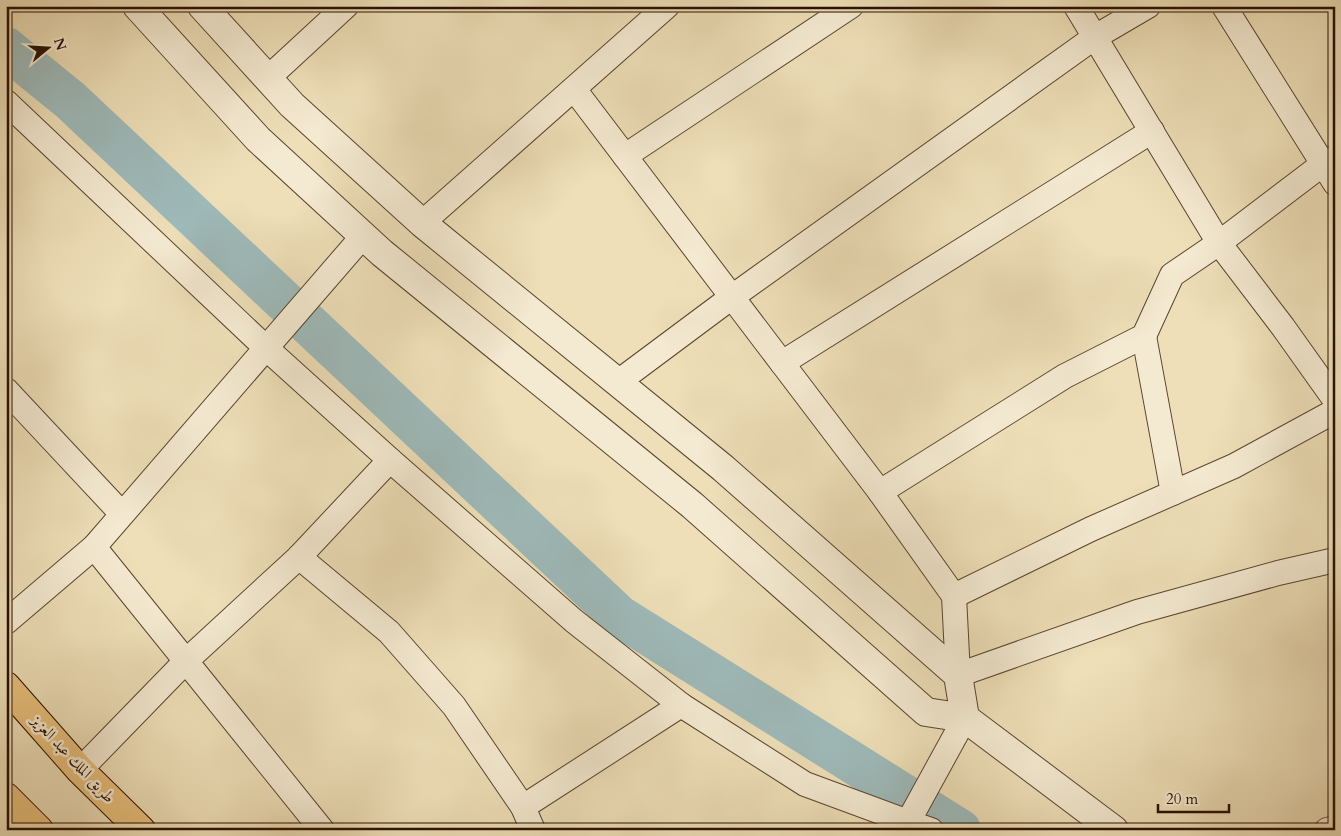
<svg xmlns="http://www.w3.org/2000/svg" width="1341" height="836" viewBox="0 0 1341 836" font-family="Cardo,Amiri,serif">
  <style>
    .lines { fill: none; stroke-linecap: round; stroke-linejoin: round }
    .river { stroke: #9ebaba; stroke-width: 42 }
    .minor-casing { stroke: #5a442e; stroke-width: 26 }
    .tertiary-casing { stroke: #5a442e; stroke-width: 30 }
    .trunk-casing { stroke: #291000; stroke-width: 30 }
    .minor { stroke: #f4ead1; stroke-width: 24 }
    .tertiary { stroke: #f4ead1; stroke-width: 28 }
    .trunk { stroke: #e7c07c; stroke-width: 28 }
    .labels { text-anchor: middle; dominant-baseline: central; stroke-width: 5; stroke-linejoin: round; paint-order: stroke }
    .street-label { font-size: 16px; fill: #291000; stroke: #f4ead1 }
  </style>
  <rect width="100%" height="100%" fill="#eedfb8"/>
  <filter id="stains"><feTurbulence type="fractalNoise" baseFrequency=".004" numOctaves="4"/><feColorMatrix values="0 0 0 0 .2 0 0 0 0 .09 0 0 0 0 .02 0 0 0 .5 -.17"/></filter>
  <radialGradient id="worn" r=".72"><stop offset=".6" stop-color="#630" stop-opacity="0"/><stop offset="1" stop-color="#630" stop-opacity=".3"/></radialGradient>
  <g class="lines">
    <path class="river" d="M6,48L70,100L619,616L960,830"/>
    <defs>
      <g id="minor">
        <path d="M1076,6L1219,243L1283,327L1335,400"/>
        <path d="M1224,6L1335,183"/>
        <path d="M268,78L346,6"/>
        <path d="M574,89L782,363L1152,131"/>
        <path d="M6,102L266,348L390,460L574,621L681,705L805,784L908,822L965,718"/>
        <path d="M625,156L851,6"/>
        <path d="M422,223L667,6"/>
        <path d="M1144,336L1173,493"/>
        <path d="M782,363L880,492L954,596L958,675L1137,612L1278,573L1335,560"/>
        <path d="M618,382L732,297L1095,37L1148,6"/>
        <path d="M6,390L122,514"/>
        <path d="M880,492L1065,376L1144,336L1172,275L1219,243L1323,164L1335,158"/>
        <path d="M299,557L389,632L454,706L523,807L533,830"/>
        <path d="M954,596L1091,529L1234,466L1335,411"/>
        <path d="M6,622L94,547"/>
        <path d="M80,770L186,661L299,557L390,460"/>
        <path d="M523,807L681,705"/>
        <path d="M322,830L94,547L363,236"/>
        <path d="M899,830L908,822L931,830"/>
        <path d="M1327,830L1335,828"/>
      </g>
      <g id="tertiary">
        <path d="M137,6L258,139L382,253L692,505L926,712L965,718L1114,830"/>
        <path d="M202,6L292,105L422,223L723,468L958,675L965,718"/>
      </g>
      <g id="trunk">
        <path d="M6,686L80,770L141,830"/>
        <path d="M6,797L39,830"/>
      </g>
    </defs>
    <use href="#minor" class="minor-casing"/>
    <use href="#tertiary" class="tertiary-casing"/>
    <use href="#trunk" class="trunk-casing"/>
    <use href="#minor" class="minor"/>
    <use href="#tertiary" class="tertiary"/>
    <use href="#trunk" class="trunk"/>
  </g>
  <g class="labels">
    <g class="street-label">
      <text transform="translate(73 759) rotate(47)">طريق الملك عبد العزيز</text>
    </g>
  </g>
  <rect width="1341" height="836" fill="none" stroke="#eedfb8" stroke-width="25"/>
  <rect x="8" y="8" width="1326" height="821" fill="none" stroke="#291000" stroke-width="2.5"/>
  <rect x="12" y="12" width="1316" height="811" fill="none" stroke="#291000"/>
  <g transform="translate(48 48) rotate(72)" stroke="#f4ead1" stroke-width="4" paint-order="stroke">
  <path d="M0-4L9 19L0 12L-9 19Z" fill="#291000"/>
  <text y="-8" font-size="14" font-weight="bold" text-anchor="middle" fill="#291000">N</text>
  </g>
  <path d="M1158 804v8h71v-8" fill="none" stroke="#291000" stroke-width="2.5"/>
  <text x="1166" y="804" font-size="15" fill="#291000" stroke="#f4ead1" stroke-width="4" paint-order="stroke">20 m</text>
  <rect width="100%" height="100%" filter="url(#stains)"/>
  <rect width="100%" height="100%" fill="url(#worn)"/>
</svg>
